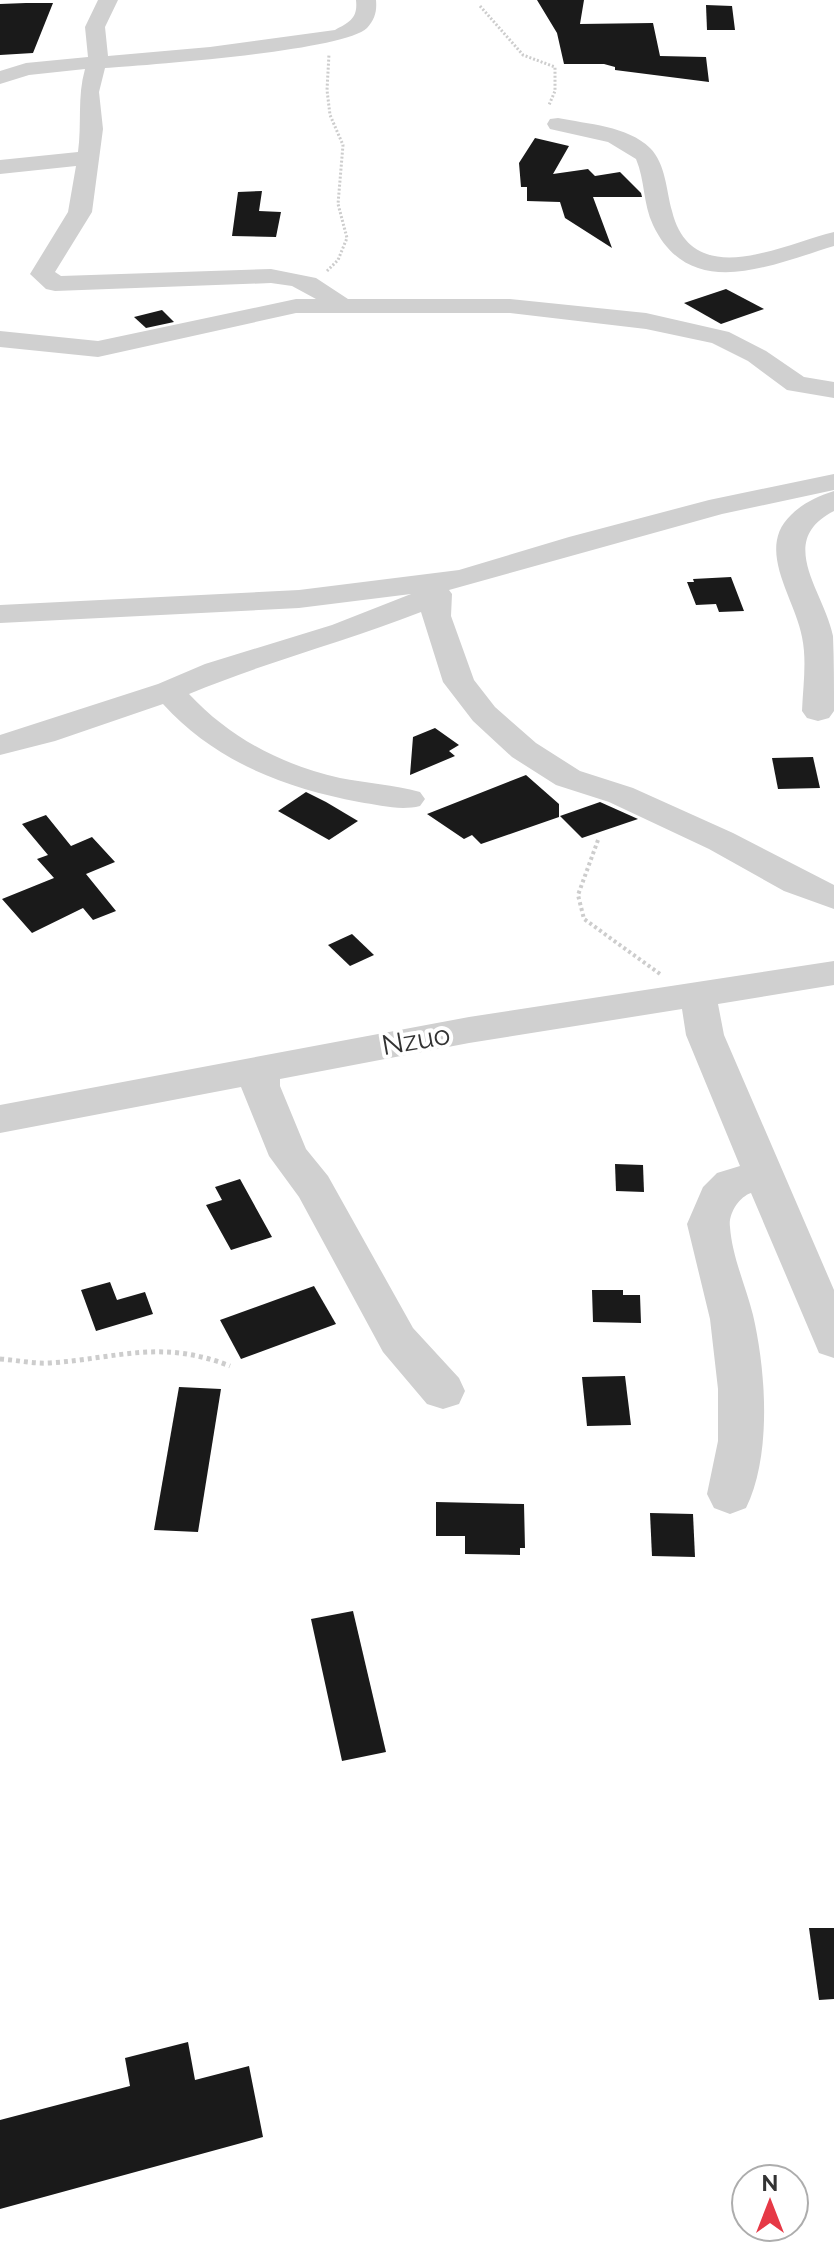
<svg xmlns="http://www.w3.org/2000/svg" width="834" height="2267" viewBox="0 0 834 2267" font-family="Raleway,sans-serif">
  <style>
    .building { fill: #1a1a1a }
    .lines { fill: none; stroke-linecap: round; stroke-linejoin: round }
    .path-far2 { stroke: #cdcdcd; stroke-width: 3; stroke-dasharray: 2 2; stroke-linecap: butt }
    .path-far1 { stroke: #cdcdcd; stroke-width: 4; stroke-dasharray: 3 3; stroke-linecap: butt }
    .path { stroke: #cdcdcd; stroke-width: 5; stroke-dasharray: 4 4; stroke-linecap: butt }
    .minor { fill: #d0d0d0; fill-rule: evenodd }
    .labels { text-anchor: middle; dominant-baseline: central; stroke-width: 8; stroke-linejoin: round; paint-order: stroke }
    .street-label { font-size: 28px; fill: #333; stroke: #fff }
  </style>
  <rect width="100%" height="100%" fill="#fff"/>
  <g class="building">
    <path d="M537,0H584L580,24L653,23L660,56L706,57L709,82L615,70V67L604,64H564L557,33Z"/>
    <path d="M26,3H53L33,53L0,55V4Z"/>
    <path d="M706,5L732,6L735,30H707Z"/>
    <path d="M535,138L569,146L553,174L588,169L595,176L620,172L641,193L642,197H593L612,248L565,218L560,202L527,201V187H521L519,163Z"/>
    <path d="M262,191L259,211L281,212L276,237L232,236L238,192Z"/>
    <path d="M726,289L764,309L721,324L684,303Z"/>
    <path d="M162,310L174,322L146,328L134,317Z"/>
    <path d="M731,577L744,611L719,612L716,604L696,605L687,582H694L693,579Z"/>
    <path d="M435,728L459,745L449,751L455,756L410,775L413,737Z"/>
    <path d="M813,757L820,788L778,789L772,758Z"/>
    <path d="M526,775L559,804V817L481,844L472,835L464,839L427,814Z"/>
    <path d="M306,792L326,802L358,821L329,840L278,811Z"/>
    <path d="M600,802L638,819L582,838L560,816Z"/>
    <path d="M46,815L71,846L92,837L115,862L86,874L116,911L93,920L83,908L32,933L2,899L54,878L37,859L48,855L22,824Z"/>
    <path d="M352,934L374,955L350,966L328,945Z"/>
    <path d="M615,1164L643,1165L644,1192L616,1191Z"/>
    <path d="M240,1179L272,1237L231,1250L206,1205L222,1200L215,1187Z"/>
    <path d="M110,1282L117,1300L145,1292L153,1314L96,1331L81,1290Z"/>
    <path d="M314,1286L336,1324L241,1359L220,1320Z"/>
    <path d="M592,1290H623V1295H640L641,1323L593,1322Z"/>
    <path d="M625,1376L631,1425L587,1426L582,1377Z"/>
    <path d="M179,1387L221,1389L198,1532L154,1530Z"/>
    <path d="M436,1502L524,1504L525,1548H520V1555L465,1554V1536H436Z"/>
    <path d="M650,1513L693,1514L695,1557L652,1556Z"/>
    <path d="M353,1611L386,1752L342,1761L311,1619Z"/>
    <path d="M809,1928H834V1999L819,2000Z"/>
    <path d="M188,2042L195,2080L249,2066L263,2137L0,2209V2120L130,2086L125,2058Z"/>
  </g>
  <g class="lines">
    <g class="path-far2">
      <path d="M480,6L523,55L555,67V91L549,105"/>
      <path d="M327,271L338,260L347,238L338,204L343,145L330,115L327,90L329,54"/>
    </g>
    <path class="path-far1" d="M598,840L578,895L584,919L660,974"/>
    <path class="path" d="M0,1359C17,1360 33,1364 50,1363C119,1358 161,1339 230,1366"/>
    <g class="minor">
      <path d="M98,0H118L105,27L108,56L210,47L335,30C350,22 358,18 356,0H376C377,11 375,19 367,28C344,51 148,65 105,68L99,92L103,129L92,212L55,272L61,276L271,269L316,278L348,299H510L646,313L729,332L766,351L804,377L834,382V398L787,390L748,361L712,343L646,329L510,313H296L98,357L0,347V331L98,341L296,299H316L292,286L271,283L55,291L46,289L30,274L68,212L76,166L0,174V160L78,152C82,124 77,97 85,69L29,75L0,84V71L26,63L88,57L85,27Z"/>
      <path d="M558,118C587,124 628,126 650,148C666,164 666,190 672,211C692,292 781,245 834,232V246C771,265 690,303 653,225C643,204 645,180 636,159L608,142L550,129L547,124L550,119Z"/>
      <path d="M834,474V490L722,514L449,590L452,594L451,616L474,680L495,707L536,743L580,771L633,788L733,833L834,885V909L784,891L709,849L609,802L556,785L512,757L473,721L443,682L421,612C345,642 265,662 189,694C230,738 282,765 340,778C366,783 394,785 420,792L425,799L420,806C400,811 379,805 359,802C283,787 216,762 163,704L55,741L0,755V735L158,684L205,664L332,625L411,594L299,608L0,623V605L299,590L459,570L569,537L709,500Z"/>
      <path d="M834,491V511C775,541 824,591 833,636C834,660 834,687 834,711L829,718L818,721L807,718L802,711C803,686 807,661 802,637C795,598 755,549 791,515C803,503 818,496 834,491Z"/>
      <path d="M834,961V985L718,1004L724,1035L834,1290V1358L819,1353L751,1193C739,1197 728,1214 730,1227C732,1256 746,1287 753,1315C766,1371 772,1455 746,1508L730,1514L714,1508L707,1494L718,1441V1389L710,1319L687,1224L703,1187L717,1173L740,1166L686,1035L682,1009L469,1043L280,1079V1086L306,1149L328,1176L413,1328L459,1378L465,1391L459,1404L443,1409L427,1404L383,1352L299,1197L269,1156L241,1087L0,1133V1105L469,1017Z"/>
    </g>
  </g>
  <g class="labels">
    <g class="street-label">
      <text transform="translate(416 1040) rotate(-10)">Nzuo</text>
    </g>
  </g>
  <g transform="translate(770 2203)"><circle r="38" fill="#ffffff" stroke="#adadad" stroke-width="2"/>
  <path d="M0-6L14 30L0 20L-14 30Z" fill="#e63946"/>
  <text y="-12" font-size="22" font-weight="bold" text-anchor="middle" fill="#333333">N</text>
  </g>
</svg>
